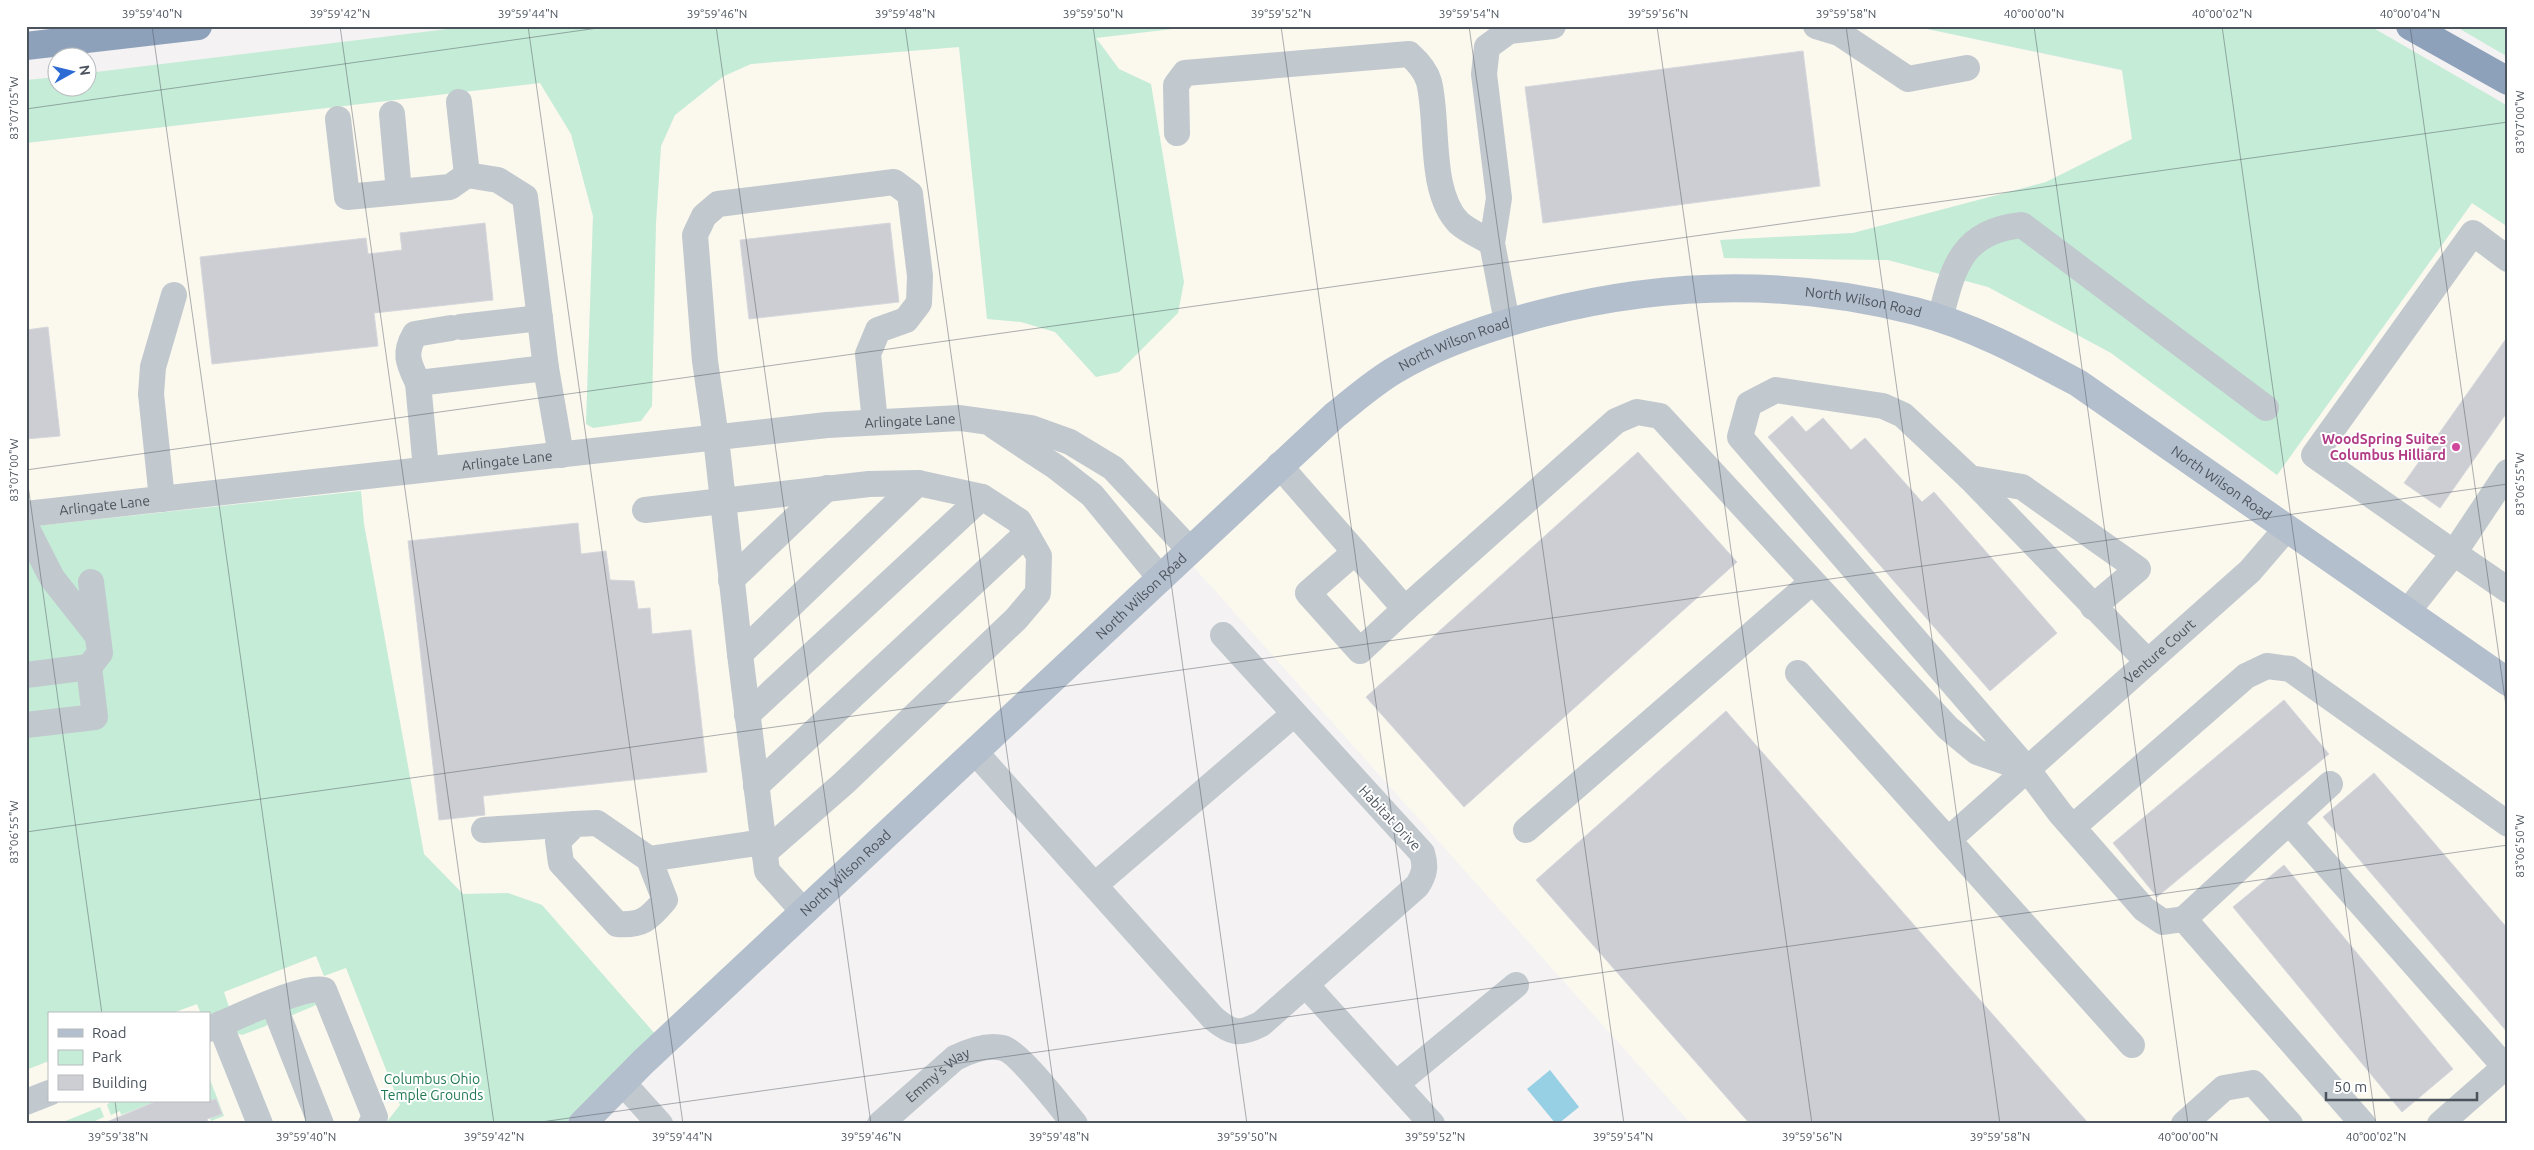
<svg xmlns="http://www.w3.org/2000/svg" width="2534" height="1150" viewBox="0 0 2534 1150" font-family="Ubuntu,sans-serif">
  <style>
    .commercial { fill: #fbf8ee }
    .green { fill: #c5ecd7 }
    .water { fill: #97cfe4 }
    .building { fill: #ccced3; stroke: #d6d7dc }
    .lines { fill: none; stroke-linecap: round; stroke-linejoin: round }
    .minor { stroke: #c1c8ce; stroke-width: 26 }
    .major { stroke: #b4bfcd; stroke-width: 28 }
    .highway { stroke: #8ea1bb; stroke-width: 28 }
    .ticks { fill: none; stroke: #4b535d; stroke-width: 1; stroke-opacity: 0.45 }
    .hotel-dot { fill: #d1479c; stroke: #fff; stroke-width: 2 }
    .labels { text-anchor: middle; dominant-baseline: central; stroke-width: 4; stroke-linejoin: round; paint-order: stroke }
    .street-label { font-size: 14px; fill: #4b535d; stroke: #fff }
    .hotel-label { font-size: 14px; font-weight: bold; fill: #b23c85; stroke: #fff; text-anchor: end }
    .park-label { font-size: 14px; fill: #217953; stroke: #fff }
    .neatline { fill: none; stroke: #4b535d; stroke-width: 2 }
    .ticks-label { font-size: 12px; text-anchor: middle; fill: #4b535d }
  </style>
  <rect width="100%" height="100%" fill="#f4f2f2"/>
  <g class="commercial">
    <path d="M1198,26H1913L2122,71L2132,139L2046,182L1853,233L1721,240L1724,258L1888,260L1988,287L2111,353L2277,475L2472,203L2508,227V1124H1691L1183,555L666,1047L542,905L508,893L463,894L424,854L364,524L361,491L26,527V143L540,83L571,134L593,216L586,423L656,223L661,146L675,115L724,76L751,64L959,47L987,319L1021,322L1055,332L1096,377L1151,84L1119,69L1096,37Z"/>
    <path d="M323,936L466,1124H26V1040L49,1030V1101H209V1014H88Z"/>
  </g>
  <g class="green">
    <path d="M472,26H1198L1096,38L1119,69L1151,84L1184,282L1178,313L1119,372L1096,377L1055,332L1021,322L987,319L959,47L751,64L724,76L675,115L661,146L656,223L652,406L641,421L593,428L586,424L593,216L571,134L540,83L26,143V80L57,77L58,88H88V73Z"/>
    <path d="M1913,26H2370L2508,106V227L2472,203L2277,475L2111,353L1988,287L1888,260L1724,258L1720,240L1853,233L2046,182L2132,139L2122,70Z"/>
    <path d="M2455,26H2508V57Z"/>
    <path d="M361,491L364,524L424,854L463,894L508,893L542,905L656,1035L564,1124H385L400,1105L346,968L324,976L316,956L224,992L230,1010L209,1018V1014H201L197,1004L170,1014H49V1061L26,1070V527Z"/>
    <path d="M311,998L317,1004L314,1006L290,1016L285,1010Z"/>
    <path d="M266,1018L269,1023L266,1026L242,1035L237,1033V1029Z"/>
    <path d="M209,1077L224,1116L211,1121L210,1118L222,1113L216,1099L201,1104L209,1101Z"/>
    <path d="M111,1101H157L121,1115L120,1111L111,1115L107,1105Z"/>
    <path d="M100,1107L104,1117L95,1121V1124H58Z"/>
  </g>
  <path class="water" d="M1550,1070L1579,1107L1558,1124H1556L1527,1089Z"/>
  <g class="building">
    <path d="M1803,51L1820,186L1543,223L1525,87Z"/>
    <path d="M485,223L493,300L374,313L378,346L212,364L200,257L366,238L368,254L402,250L400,233Z"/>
    <path d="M890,223L899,302L749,319L740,240Z"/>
    <path d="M48,327L60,436L26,439V330Z"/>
    <path d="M2508,336V411L2440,508L2404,483Z"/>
    <path d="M1792,416L1806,432L1823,418L1851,450L1865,438L1922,502L1934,492L2057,633L1990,691L1768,437Z"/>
    <path d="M1638,452L1737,562L1464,807L1366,697Z"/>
    <path d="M578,523L581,554L606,551L610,580L634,581L638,609L650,608L652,634L691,630L707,772L483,796L485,815L439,820L408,541Z"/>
    <path d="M2284,700L2329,754L2157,897L2113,843Z"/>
    <path d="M1726,711L2089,1124H1750L1536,880Z"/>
    <path d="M2374,773L2508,929V1033L2323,817Z"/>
    <path d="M2284,865L2453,1069L2402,1112L2233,907Z"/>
    <path d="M216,1099L222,1114L207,1119L209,1124H102L157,1101H209Z"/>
  </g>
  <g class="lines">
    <g class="minor">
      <path d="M1816,26L1839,33L1908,79L1967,68"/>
      <path d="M459,102L467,175L498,180L525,197L546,368L561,455"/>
      <path d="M392,114L399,192L450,187L467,175"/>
      <path d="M338,119L347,197L399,192"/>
      <path d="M1177,133L1176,85L1185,73L1409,54C1418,62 1426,71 1429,82C1439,122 1428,192 1459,223C1468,231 1482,237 1492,243"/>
      <path d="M2508,259L2473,233L2314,455L2454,553L2508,472"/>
      <path d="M1940,319C1953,268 1961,231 2022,225L2266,408"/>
      <path d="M1507,322L1492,243L1499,198L1484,74L1487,47L1509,31L1553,26"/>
      <path d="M461,327L540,318"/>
      <path d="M418,383C409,364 403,354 415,334L451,328"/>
      <path d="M994,426L1056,467L1092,495L1161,579"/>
      <path d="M1279,465L1405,609L1616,421L1637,412L1660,416L1948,728L1977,752L2026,769"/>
      <path d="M426,469L418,383L546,368"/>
      <path d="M1970,478L2022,487L2138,569L2093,607"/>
      <path d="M162,499L151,394L153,367L174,295"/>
      <path d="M645,510L869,484L918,483L982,497L1019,521L1039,556L1038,593L1016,619L844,783L764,853"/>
      <path id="s1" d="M26,514L827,425L960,418L1031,428L1070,442L1113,468L1190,550"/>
      <path d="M26,527L52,578L97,635"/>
      <path d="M1355,552L1308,593L1360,651L1405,609"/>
      <path d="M731,580L827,488"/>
      <path d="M2408,611L2454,553L2508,590"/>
      <path d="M740,654L918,483"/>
      <path d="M2148,662L1970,478L1903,415L1883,406L1776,390L1749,404L1740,437L2027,769L2060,813L2144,909L2163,922L2184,919L2363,1124"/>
      <path d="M1798,673L1948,840"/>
      <path d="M26,675L89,667L100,653L91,582"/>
      <path d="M747,715L982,497"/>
      <path d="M26,725L95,717L89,667"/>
      <path d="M976,753L1213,1018C1232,1034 1239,1035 1261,1024L1417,886C1425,874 1426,866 1422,853L1223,635"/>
      <path d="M756,786L1026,534"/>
      <path d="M2289,822L2505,1067L2440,1124"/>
      <path d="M2073,827L2246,676L2267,666L2290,669L2508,824"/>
      <path d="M484,830L575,824"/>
      <path d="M1526,830L1812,582"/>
      <path d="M649,859L665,900C649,919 642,926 617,924L561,863L558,841L575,824L597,823L649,859L763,842"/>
      <path d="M1095,885L1294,714"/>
      <path d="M804,912L767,871L740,654L716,438L705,361L695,235L704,216L718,204L894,182L910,194L920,276L919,303L906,320L878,330L868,354L875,422"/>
      <path d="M2184,919L2330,784"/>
      <path d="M1306,985L1432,1124"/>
      <path d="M273,1003L321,1124"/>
      <path d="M220,1024L260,1124"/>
      <path d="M209,1029C232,1020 303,984 324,990L375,1117L371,1124"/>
      <path id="s2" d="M2132,1045L1948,840L2250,571L2287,528"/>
      <path d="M622,1082L660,1124"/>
      <path d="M1396,1084L1516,985"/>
      <path d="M26,1102L49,1093"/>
      <path id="s3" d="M880,1124L955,1058C969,1051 987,1044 1003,1048C1019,1052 1062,1109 1075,1124"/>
      <path d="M2184,1124L2224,1088L2253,1083L2290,1124"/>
    </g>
    <path class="major" id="s4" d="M582,1124L643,1062L1335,415C1354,400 1373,383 1395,370C1440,343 1492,326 1543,313C1668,281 1790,279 1915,311C1973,326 2026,355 2078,383L2508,682"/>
    <g class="highway">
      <path d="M2410,26L2508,81"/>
      <path d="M26,46L198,26"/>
    </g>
  </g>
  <path class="ticks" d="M152,26L306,1124M340,26L494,1124M528,26L683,1124M716,26L871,1124M905,26L1059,1124M1093,26L1247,1124M1281,26L1435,1124M1469,26L1624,1124M1657,26L1812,1124M1846,26L2000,1124M2034,26L2188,1124M2222,26L2376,1124M2410,26L2508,720M26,109L612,26M26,470L2508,122M26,471L102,1014M26,832L2508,484M115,1101L118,1124M527,1124L2508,845"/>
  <circle class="hotel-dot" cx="2456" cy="447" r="5"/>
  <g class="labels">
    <g class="street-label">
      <text stroke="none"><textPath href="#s4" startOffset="1592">North Wilson Road</textPath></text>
      <text stroke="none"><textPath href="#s4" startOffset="1174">North Wilson Road</textPath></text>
      <text stroke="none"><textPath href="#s1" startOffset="889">Arlingate Lane</textPath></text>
      <text stroke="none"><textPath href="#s1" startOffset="484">Arlingate Lane</textPath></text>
      <text stroke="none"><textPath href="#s4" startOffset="1998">North Wilson Road</textPath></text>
      <text stroke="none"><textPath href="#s1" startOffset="79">Arlingate Lane</textPath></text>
      <text stroke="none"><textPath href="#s4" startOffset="769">North Wilson Road</textPath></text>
      <text stroke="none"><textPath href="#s2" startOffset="559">Venture Court</textPath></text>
      <text transform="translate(1390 818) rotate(47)">Habitat Drive</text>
      <text stroke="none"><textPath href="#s4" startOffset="364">North Wilson Road</textPath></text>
      <text stroke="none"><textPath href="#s3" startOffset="76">Emmy's Way</textPath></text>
    </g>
    <g class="hotel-label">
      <text x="2446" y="439">WoodSpring Suites<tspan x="2446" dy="16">Columbus Hilliard</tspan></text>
    </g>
    <g class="park-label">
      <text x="432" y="1079">Columbus Ohio<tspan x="432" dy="16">Temple Grounds</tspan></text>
    </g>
  </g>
  <rect width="2534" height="1150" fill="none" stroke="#ffffff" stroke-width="55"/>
  <rect x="48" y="1012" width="162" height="90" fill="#ffffff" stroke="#b7babe"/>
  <rect x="58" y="1029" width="25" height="8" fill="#b4bfcd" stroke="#b7babe"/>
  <text x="92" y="1038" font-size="15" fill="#4b535d">Road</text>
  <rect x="58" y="1050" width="25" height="15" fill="#c5ecd7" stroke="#b7babe"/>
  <text x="92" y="1062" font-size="15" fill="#4b535d">Park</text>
  <rect x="58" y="1075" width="25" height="15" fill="#ccced3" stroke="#b7babe"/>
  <text x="92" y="1088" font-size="15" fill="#4b535d">Building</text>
  <g transform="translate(72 72) rotate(82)"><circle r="24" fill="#ffffff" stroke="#b7babe"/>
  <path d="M0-4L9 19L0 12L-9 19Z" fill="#2c6ad4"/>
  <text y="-8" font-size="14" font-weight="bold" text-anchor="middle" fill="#4b535d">N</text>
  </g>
  <path d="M2326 1092v8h151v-8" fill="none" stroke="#4b535d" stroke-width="2.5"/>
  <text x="2334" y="1092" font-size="15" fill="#4b535d" stroke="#ffffff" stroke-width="4" paint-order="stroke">50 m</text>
  <rect x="28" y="28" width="2478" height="1094" class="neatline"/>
  <g class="ticks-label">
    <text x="152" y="18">39°59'40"N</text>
    <text x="340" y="18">39°59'42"N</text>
    <text x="528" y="18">39°59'44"N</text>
    <text x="717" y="18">39°59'46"N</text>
    <text x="905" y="18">39°59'48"N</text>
    <text x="1093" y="18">39°59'50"N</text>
    <text x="1281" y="18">39°59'52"N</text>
    <text x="1469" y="18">39°59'54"N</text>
    <text x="1658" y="18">39°59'56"N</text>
    <text x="1846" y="18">39°59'58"N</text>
    <text x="2034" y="18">40°00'00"N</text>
    <text x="2222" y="18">40°00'02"N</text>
    <text x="2410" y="18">40°00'04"N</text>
    <text transform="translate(14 108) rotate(-90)" y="4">83°07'05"W</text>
    <text transform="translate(2520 122) rotate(-90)" y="4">83°07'00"W</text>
    <text transform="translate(14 470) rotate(-90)" y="4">83°07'00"W</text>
    <text transform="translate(2520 484) rotate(-90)" y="4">83°06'55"W</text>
    <text transform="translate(14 832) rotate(-90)" y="4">83°06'55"W</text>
    <text transform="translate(2520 846) rotate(-90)" y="4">83°06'50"W</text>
    <text x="118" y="1141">39°59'38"N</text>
    <text x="306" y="1141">39°59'40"N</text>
    <text x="494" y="1141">39°59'42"N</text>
    <text x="682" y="1141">39°59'44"N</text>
    <text x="871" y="1141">39°59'46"N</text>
    <text x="1059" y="1141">39°59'48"N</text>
    <text x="1247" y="1141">39°59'50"N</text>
    <text x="1435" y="1141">39°59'52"N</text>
    <text x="1623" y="1141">39°59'54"N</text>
    <text x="1812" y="1141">39°59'56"N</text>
    <text x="2000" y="1141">39°59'58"N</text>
    <text x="2188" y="1141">40°00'00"N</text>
    <text x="2376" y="1141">40°00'02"N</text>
  </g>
</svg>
